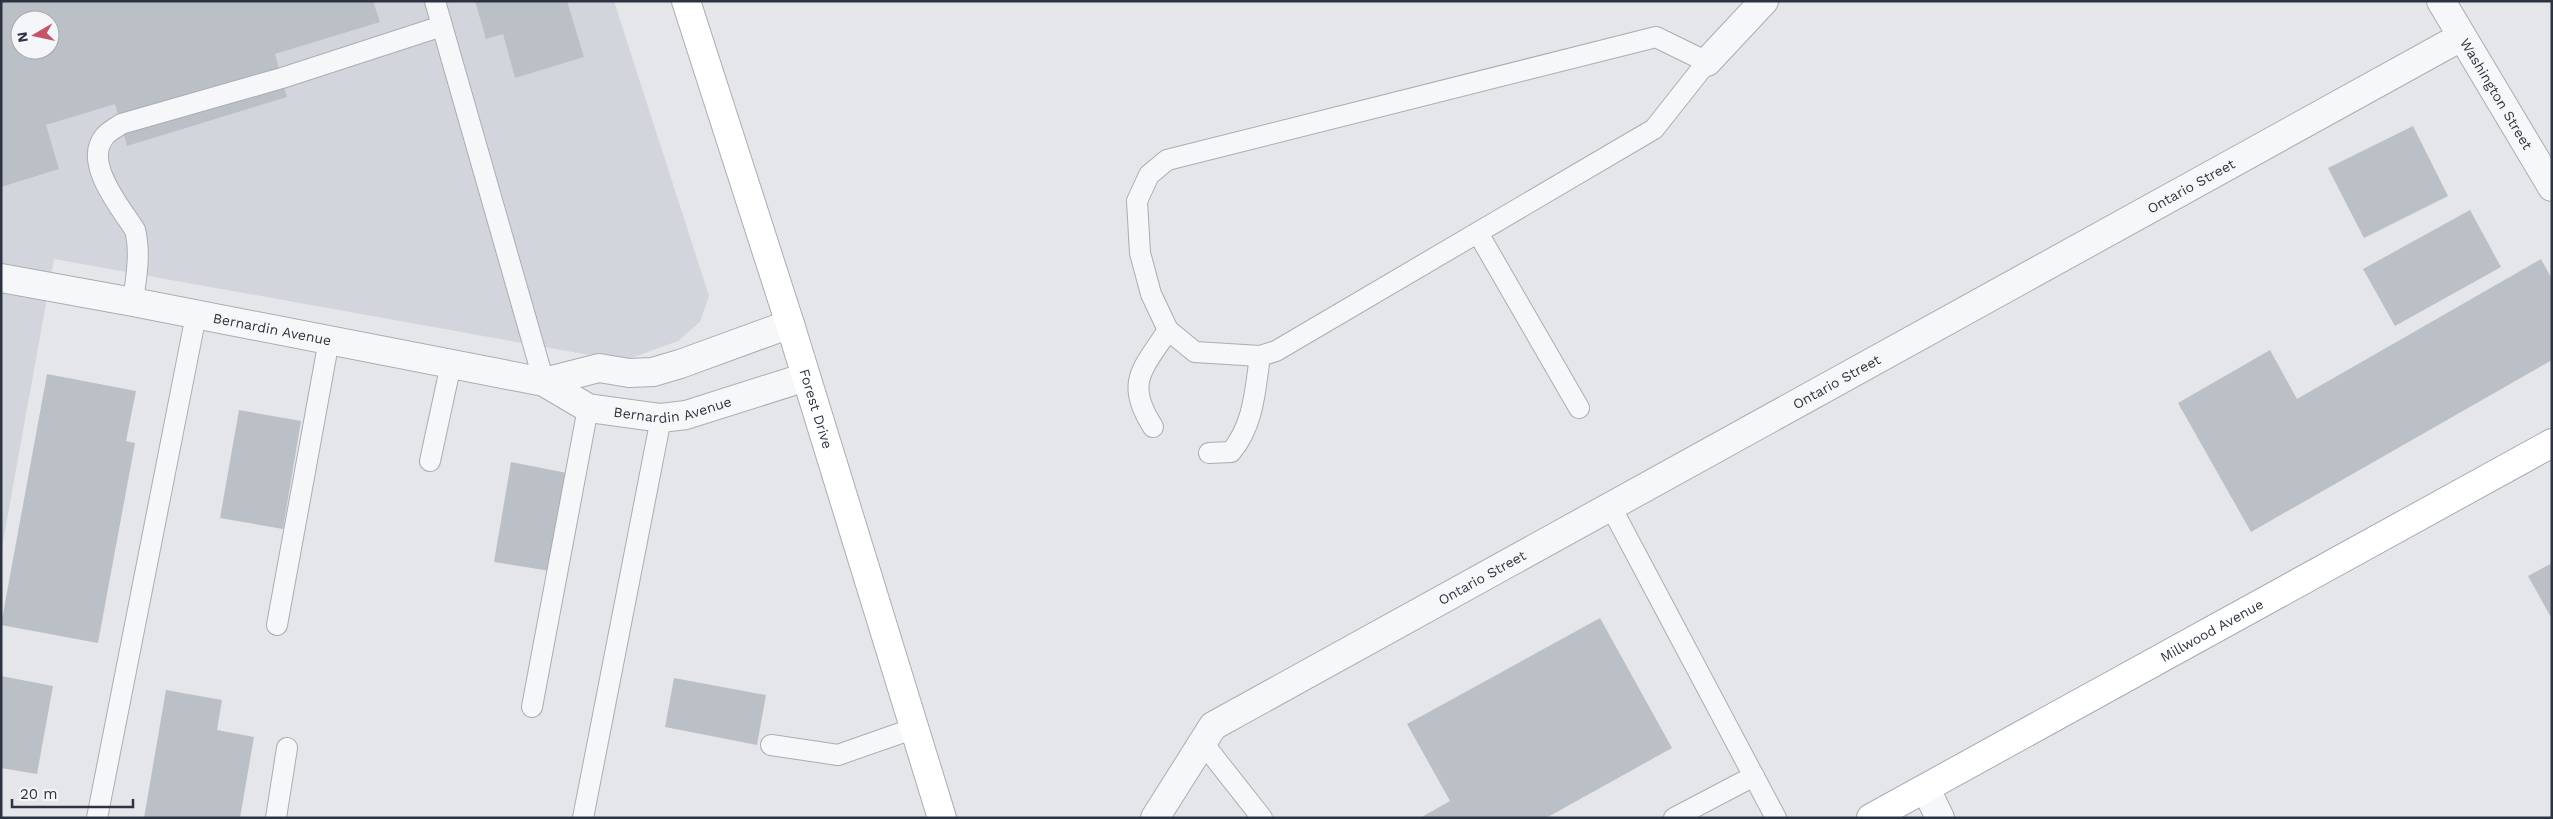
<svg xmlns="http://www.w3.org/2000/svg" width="2553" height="819" viewBox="0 0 2553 819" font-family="'Work Sans',sans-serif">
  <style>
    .built { fill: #d2d6dc; fill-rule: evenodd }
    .building { fill: #bbc0c7; fill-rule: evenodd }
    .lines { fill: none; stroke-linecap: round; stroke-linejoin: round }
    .service-casing { stroke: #a9adb4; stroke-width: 22 }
    .minor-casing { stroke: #a9adb4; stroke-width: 30 }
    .tertiary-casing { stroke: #a9adb4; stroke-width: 30 }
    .secondary-casing { stroke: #a9adb4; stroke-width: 30 }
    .primary-casing { stroke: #a4abb5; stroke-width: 30 }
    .service { stroke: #f6f7f9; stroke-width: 20 }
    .minor { stroke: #f6f7f9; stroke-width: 28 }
    .tertiary { stroke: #f6f7f9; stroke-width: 28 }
    .secondary { stroke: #fff; stroke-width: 28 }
    .primary { stroke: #fff; stroke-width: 28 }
    .labels { text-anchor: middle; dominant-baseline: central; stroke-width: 4; stroke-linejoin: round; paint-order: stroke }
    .street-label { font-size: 14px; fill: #2d3441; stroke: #f3f5f8 }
  </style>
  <rect width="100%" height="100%" fill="#e4e6ea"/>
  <path class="built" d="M1,1H614L709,296L700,322L678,341L623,361L54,259L1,553ZM20,20H50V50H20Z"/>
  <g class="building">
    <path d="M1,1H373L380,22L275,54L287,97L127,146L115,104L46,125L59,169L1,187ZM20,20H50V50H20Z"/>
    <path d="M475,1H567L584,57L515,78L503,34L486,39Z"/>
    <path d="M2413,126L2448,196L2364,238L2328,168Z"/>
    <path d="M2470,210L2501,267L2395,326L2363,269Z"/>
    <path d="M2541,259L2552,279V360L2251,532L2178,403L2270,350L2297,399Z"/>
    <path d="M47,374L136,391L126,441L135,443L98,643L1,625Z"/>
    <path d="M239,410L301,421L283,529L220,518Z"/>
    <path d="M511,462L567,473L550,571L494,562Z"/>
    <path d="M2552,563V619L2528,576Z"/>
    <path d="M1600,618L1672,748L1546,818H1420L1450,801L1407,724Z"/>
    <path d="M1,676L53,686L37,774L1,768Z"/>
    <path d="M674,678L766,695L757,745L665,727Z"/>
    <path d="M166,690L222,700L217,730L254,737L240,818H144Z"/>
  </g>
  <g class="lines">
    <defs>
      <g id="service">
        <path d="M435,1L544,382"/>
        <path d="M1656,37L1707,62L1654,129L1276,351L1260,356L1195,352L1168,330L1151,294L1140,253L1137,201L1149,175L1167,160Z"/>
        <path d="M1478,233L1579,408"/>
        <path d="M133,302C136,278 141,253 135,230C121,208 82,162 105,136C109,131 116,128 121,124L282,78L442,26"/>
        <path d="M1153,427C1124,382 1143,369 1168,330"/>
        <path d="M1209,453L1231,452C1254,424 1255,391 1260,356"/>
        <path d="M430,461L451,364"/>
        <path d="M1611,507L1776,818"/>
        <path d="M277,625L329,340"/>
        <path d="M532,707L588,408"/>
        <path d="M1203,743L1262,818"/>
        <path d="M771,745L838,755L915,728"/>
        <path d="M97,818L196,315"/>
        <path d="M276,818L287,748"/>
        <path d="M583,818L661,418"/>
        <path d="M1674,818L1754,776"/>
      </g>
      <g id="minor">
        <path id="s1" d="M2441,1L2552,187"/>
        <path d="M1707,62L1764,1"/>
        <path id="s2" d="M1,278L133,302L544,382L588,408L661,418L686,415L806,377"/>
        <path d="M544,382L599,368L629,373L653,372L680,364L790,324"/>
        <path id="s3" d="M1155,818L1213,726L2461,37"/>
      </g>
      <path id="tertiary" d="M1926,789L1940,818"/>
      <g id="secondary">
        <path id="s4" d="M686,1L790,324L942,818"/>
      </g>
      <g id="primary">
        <path id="s5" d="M1871,818L2552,443"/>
      </g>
    </defs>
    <use href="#service" class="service-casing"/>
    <use href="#minor" class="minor-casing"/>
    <use href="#tertiary" class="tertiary-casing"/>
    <use href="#secondary" class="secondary-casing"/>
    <use href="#primary" class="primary-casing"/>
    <use href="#service" class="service"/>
    <use href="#minor" class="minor"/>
    <use href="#tertiary" class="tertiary"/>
    <use href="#secondary" class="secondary"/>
    <use href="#primary" class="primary"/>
  </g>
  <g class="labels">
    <g class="street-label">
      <text stroke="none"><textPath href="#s1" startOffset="108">Washington Street</textPath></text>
      <text stroke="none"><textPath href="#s3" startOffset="1226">Ontario Street</textPath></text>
      <text stroke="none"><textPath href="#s2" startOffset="276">Bernardin Avenue</textPath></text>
      <text stroke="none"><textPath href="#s3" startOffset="821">Ontario Street</textPath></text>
      <text stroke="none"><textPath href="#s2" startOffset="690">Bernardin Avenue</textPath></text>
      <text stroke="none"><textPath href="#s4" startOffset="428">Forest Drive</textPath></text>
      <text stroke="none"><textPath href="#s3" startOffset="416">Ontario Street</textPath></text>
      <text stroke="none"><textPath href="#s5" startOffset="389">Millwood Avenue</textPath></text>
    </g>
  </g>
  <rect width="2553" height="819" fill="none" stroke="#2d3441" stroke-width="5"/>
  <g transform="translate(35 35) rotate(261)"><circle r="24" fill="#f3f5f8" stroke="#a4a8af"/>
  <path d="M0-4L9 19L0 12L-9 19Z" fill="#c35567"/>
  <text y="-8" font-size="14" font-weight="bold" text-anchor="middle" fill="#2d3441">N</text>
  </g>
  <path d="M12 799v8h121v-8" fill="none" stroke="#2d3441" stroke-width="2.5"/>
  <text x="20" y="799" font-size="15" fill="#2d3441" stroke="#f3f5f8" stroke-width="4" paint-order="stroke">20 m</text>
</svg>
